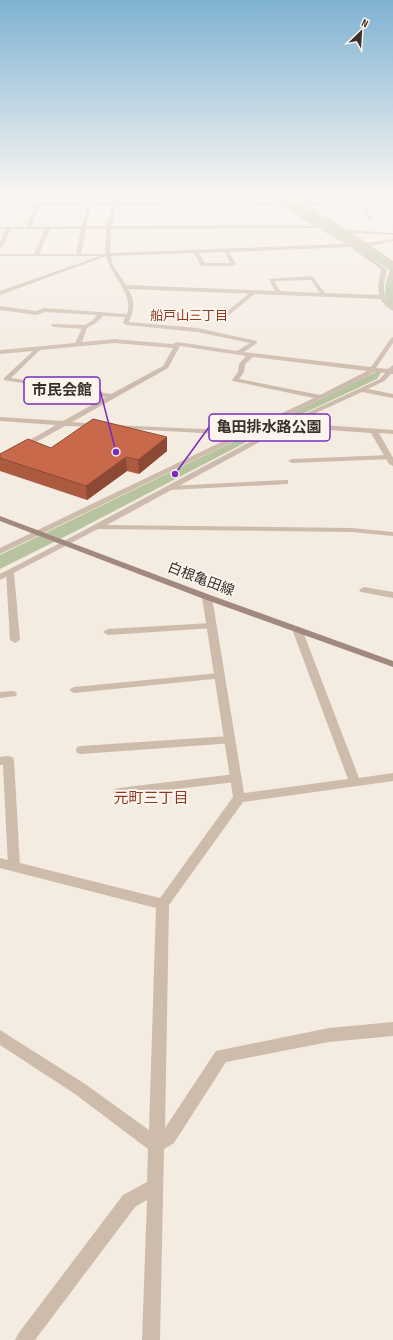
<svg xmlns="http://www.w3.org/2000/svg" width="393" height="1340" viewBox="0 0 393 1340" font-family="'Sofia Sans Condensed','Noto Sans JP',sans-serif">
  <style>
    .green { fill: #b8c4a0 }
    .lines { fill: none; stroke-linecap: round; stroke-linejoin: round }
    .service { fill: #cdbbac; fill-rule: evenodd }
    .minor { fill: #cdbbac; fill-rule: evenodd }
    .secondary { fill: #a18a7d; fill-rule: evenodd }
    .wall { fill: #ac5a40 }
    .shaded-wall { fill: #8c4a34 }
    .building { fill: #c8694b; stroke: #8c4a34 }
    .labels { text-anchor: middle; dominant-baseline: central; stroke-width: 4; stroke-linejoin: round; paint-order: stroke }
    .far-neighbourhood-label { font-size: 13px; fill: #8c3b22; stroke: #fbf5ee }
    .street-label { font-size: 14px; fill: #3b302b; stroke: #fbf5ee }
    .neighbourhood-label { font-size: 15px; fill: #8c3b22; stroke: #fbf5ee }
    .leader { fill: none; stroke: #7b2cbf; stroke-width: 1.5 }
    .callout-dot { fill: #7b2cbf; stroke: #fbf5ee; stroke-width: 1.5 }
    .callout { fill: #fbf5ee; stroke: #7b2cbf; stroke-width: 1.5 }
    .callout-label { font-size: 15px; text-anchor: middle; font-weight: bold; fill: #3b302b }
  </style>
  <rect width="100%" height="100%" fill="#f4ebe1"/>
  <g class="green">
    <path d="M159,193H248L259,201H159Z"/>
    <path d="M262,193H281L345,231L393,265V307C380,298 386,282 390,270L345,240Z"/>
    <path d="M382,371L377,379L283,423L74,532L0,569V555L376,372Z"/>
  </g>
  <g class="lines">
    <g class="service">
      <path d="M381,193H385L391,204H387Z"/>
      <path d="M360,202L364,203L373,221L369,220Z"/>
      <path d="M252,291L257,292L228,316H224V314Z"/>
      <path d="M52,324L85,325L88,327L85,329L54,327L51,325Z"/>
      <path d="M389,455L393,457L392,459L292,463L288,461L292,459Z"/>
      <path d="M285,480H288V484L169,490L165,488L169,486Z"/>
      <path d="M10,570L14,573L20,640L15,643L10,640L6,573Z"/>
      <path d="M364,587L393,592V598L361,592L359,590Z"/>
      <path d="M211,623L214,624L216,626L214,628L108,635L103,632L108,629Z"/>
      <path d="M219,673L224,676L223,678L74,693L69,690L74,687Z"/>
      <path d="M12,691L16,692L17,694L16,696L0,698V692Z"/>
      <path d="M230,736L234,737L235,740L234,743L81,754L77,753L76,750L77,747L81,746Z"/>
      <path d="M8,756L12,757L14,760L20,866L18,869L14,871L10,869L8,866L3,765H0V757Z"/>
      <path d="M235,774L239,775L241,778L239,781L235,782L119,796L115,795L113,792L115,789L119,788Z"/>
    </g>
    <g class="minor">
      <path d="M117,193H121L118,202H273L259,193H264L279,202H296L282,193H287L302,202H347L342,193H346L351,202H393V204L306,205L347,230L393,233V235L352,233L367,243L393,239V241L371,246L393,261V265L366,246L356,247L387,269C384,283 380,297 393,306V311L386,306L380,299L128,289C136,302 134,309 129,322L197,328L257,341V343L244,352L371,367L391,338L393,337V343L376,368L388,369L393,365V374H391L384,381L368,389L393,394V398L362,392L294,423L393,430V434L379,433L393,458V466L389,464L371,433L287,427L107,525L352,528L393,532V536L352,532L98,529L0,580V574L64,541L283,424L380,379L385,373L374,372L368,376L323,398L0,554V548L236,435L114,428L110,426L112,425L244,431L314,398L233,381L232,380L238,372L239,364L246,356L180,346L168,368L72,422L98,424L102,426L100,427L65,426L0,462V457L56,425L0,421V417L63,421L106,397L4,380V378L33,351L0,354V350L75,343L83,326L92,321L97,315L45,312L36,315L0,310V306L36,311L44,308L127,314C134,293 111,277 106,256L0,295V291L100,256H0V254H34L45,229H11L2,248L0,249V243L6,229H0V227H26L35,205H0V203L114,202ZM40,205H87L82,226L31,227ZM91,205H113L107,226H86ZM117,205H278L314,226H111ZM284,205H300L362,244H352ZM318,228L345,244L110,253L111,229ZM50,229H81L76,254H39ZM86,229H106L105,254H81ZM350,247L381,269L378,286L379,295L325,293L312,276L269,279L275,291L126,285L113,265L111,256L194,253L201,266H233L236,264L229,252ZM225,252L230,263H205L199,253ZM311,280L320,293L280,291L274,281ZM103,316L125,317L123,323L126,325L197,332L250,343L237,351L178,342L172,344L115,339L82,342L87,328L96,323ZM115,343L173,348L163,366L111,394L11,378L40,350ZM253,357L367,371L320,395L239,379L244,372L245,364Z"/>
      <path d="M207,594L212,597L244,793L348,779L292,629L297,626L302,629L359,778L393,773V781L243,802L169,905L165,1128L216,1051L329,1028L393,1022V1036L329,1042L226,1062L174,1143L164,1149L160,1340H142L147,1200L135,1207L35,1340H15L18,1334L123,1195L147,1182L148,1149L75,1094L0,1045V1030L85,1084L149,1130L156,908L0,868V858L160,898L233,797L202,597Z"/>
    </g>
    <path class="secondary" d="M0,516L210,595L393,661V667L204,599L0,521Z"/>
  </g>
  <path class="wall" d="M167,437V451L139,474L127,471L87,500L0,471V454L51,448Z"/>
  <g class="shaded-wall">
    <path d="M167,437V451L139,474L138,460Z"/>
    <path d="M126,457L127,471L87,500L86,486Z"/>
  </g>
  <path class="building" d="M93,419L167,437L138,460L126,457L86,486L0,458V454L28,439L51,448Z"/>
  <linearGradient id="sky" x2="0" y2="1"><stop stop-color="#7eb2d2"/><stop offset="0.51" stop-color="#faf6f2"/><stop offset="1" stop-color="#faf6f2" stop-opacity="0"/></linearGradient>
  <rect width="393" height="381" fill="url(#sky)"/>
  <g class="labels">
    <g class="far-neighbourhood-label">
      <text x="189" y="316">船戸山三丁目</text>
    </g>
    <g class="street-label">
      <text transform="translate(201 579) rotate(21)">白根亀田線</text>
    </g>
    <g class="neighbourhood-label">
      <text x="151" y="798">元町三丁目</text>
    </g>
  </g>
  <path class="leader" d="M116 452L100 390M175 474L209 427"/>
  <g class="callout-dot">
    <circle cx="116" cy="452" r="4"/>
    <circle cx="175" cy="474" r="4"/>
  </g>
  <g class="callout">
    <rect x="24" y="377" width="76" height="27" rx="4"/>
    <rect x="209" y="414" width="121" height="27" rx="4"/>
  </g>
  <g class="callout-label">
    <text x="62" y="395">市民会館</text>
    <text x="269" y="432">亀田排水路公園</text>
  </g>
  <g transform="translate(361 32) rotate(25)" stroke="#fbf5ee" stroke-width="3" paint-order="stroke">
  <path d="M0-3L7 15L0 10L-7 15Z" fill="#3b302b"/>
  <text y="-6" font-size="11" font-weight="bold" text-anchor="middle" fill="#3b302b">N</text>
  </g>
</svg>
